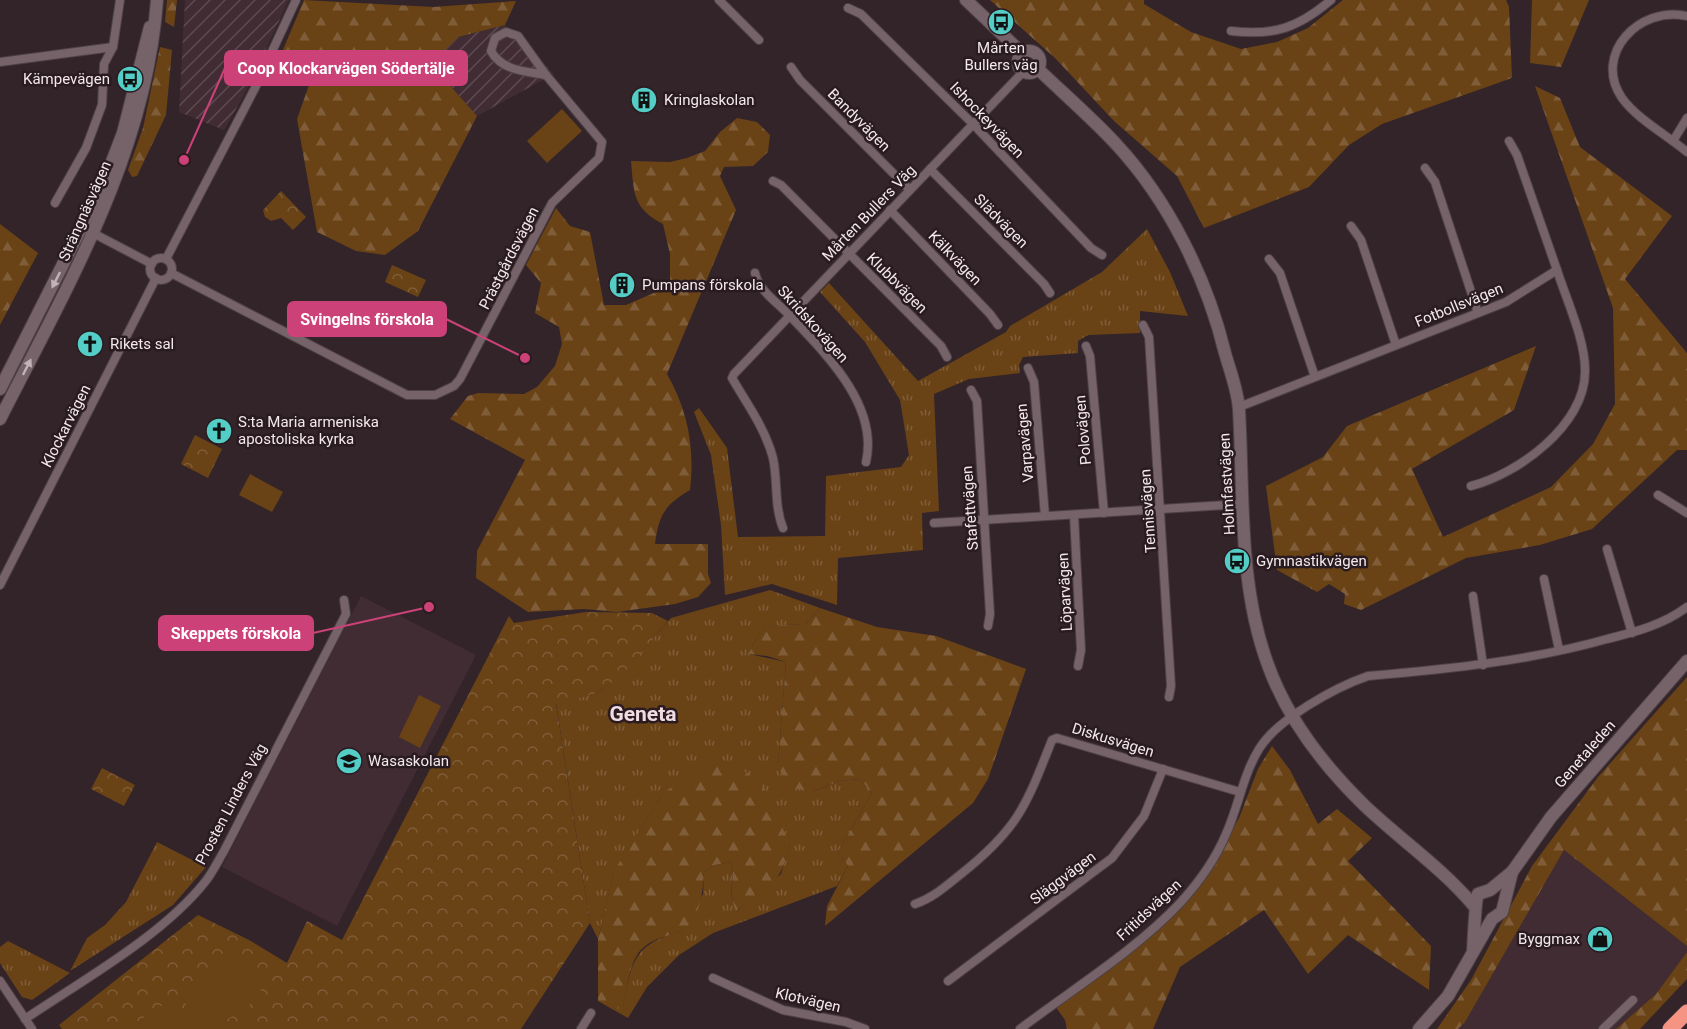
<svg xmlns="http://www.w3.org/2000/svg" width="1687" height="1029" viewBox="0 0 1687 1029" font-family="Roboto,sans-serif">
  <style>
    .built { fill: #412c33 }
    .industrial { fill: url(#industrial-furrows) }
    .grass { fill: url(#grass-tufts) }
    .forest { fill: url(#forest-firs) }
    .park { fill: url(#park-crowns) }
    .pitch { fill: #694216 }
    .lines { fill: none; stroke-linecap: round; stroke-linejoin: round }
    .street-casing { stroke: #4e4246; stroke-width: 10 }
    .secondary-casing { stroke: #4e4246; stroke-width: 14 }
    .highway-casing { stroke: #4e4246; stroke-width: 16 }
    .street { stroke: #756369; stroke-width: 8 }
    .secondary { stroke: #756369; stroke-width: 12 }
    .highway { stroke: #f69483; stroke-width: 15 }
    .oneway { fill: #c1b3b8 }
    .labels { text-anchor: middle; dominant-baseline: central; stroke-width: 5; stroke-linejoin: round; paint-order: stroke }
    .poi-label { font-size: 15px; fill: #f3e8ec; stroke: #291b1f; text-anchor: start }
    .street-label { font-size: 15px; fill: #f3e8ec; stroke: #291b1f }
    .district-label { font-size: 21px; font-weight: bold; fill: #efdbe1; stroke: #291b1f }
    .leader { fill: none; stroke: #cc4278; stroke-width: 2 }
    .callout-dot { fill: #cc4278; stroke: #291b1f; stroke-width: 2 }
    .callout { fill: #cc4278; stroke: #cc4278; stroke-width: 2 }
    .callout-label { font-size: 16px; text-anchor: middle; font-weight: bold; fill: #fff }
  </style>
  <defs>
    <pattern id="industrial-furrows" width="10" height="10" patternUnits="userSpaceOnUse" patternTransform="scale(1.5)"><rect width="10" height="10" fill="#412c33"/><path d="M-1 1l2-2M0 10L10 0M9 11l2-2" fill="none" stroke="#5d4b51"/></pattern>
    <pattern id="grass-tufts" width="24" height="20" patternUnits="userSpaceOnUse" patternTransform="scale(1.5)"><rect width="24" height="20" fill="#694216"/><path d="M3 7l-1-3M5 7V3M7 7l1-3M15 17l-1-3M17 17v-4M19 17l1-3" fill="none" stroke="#7f5d38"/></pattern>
    <pattern id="forest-firs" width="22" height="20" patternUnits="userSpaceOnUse" patternTransform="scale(1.5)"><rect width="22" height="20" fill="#694216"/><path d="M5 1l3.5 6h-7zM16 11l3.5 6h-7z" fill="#7f5d38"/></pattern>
    <pattern id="park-crowns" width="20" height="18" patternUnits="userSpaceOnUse" patternTransform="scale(1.5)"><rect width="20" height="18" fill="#694216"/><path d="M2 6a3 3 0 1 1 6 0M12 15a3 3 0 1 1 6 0" fill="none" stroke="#7f5d38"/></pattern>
  </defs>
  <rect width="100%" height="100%" fill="#332429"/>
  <g class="built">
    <path d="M361,596L476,655L337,926L222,867Z"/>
    <path d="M1564,850L1687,946V952L1656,994L1616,1029H1458L1465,1022Z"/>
  </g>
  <g class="industrial">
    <path d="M185,0H289L244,95L224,130L179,112Z"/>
    <path d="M505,25L554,74L477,116L430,64L458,37Z"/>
  </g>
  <g class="grass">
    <path d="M1147,229L1170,272L1188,316L1140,311V333L1088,335L1078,341V353L1023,357L1019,365L1020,373L969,379L934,394L939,511L922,513L923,550L838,558L837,605L772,584L725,595L721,525L711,455L694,412L699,408L727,448L738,537L825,536L826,476L901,467L909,455L900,400L865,342L820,292L829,283L918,381L1006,332L1010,326L1102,272Z"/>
    <path d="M770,590L820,608L805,625C773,625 762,621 749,654L786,662L778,765L814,791L840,781L860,779L872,793L838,852L848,866L837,886L713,933L679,955L647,987L628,1018L612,1009L623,1007C632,961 633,945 681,931L703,894L704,872L715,865L731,862C735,879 727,895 737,911L781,874L790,845L663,793L614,872L598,939L590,923L556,703L597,693L620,676L671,618Z"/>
    <path d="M157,842L206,867L173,905L70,971L87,938L105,925L126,902Z"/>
    <path d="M8,941L70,973L32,1000L22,997L0,963V947Z"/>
  </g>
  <g class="forest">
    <path d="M167,0H177L174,27L165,22Z"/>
    <path d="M304,0L433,7L516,1L505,25L458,37L431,64L477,116L418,231L385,255L356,251L317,232L297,119L314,71L282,52Z"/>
    <path d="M990,0H1144V4L1191,32L1241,49L1277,42L1308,28L1343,0H1506L1509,7L1512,78L1382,124L1349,145L1309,187L1204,228L1177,176L1114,121L1055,58Z"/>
    <path d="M1532,0H1589L1561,67L1530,63Z"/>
    <path d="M160,47L172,50L166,115L137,176L132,177L128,170L143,128Z"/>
    <path d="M1535,86L1560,98L1580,147L1672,216L1625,279L1687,353V450H1677L1592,529L1540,545L1466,558L1361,610L1344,604L1345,594L1329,584L1317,592L1277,570L1266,486L1323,457L1347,426L1536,346L1514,410L1412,469L1443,537L1551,487L1593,444L1615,404L1613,308Z"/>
    <path d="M737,118L757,122L770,135L768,152L753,166L724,167L720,176L736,210L667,374C688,411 695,448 690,490C665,505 659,514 655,544H708V574L711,583L698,597L675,604L617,612L584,609L528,612L476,578L477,551L525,460L450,419L468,396L478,393L524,394L537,387L555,366L562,344L559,327L535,313L541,283L526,265L556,208L570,226L590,232L604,305H626L670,286V254L663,224C632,208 634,192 631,161L670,162L687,158L705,151L720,132Z"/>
    <path d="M0,224L38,253L0,325Z"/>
    <path d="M820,608L877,627L936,636L1026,669L988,779L973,803L825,926L827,906L848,866L838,852L872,793L860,779L840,781L814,791L789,788L778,765L786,662L767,656L749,654C762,621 772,625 805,625Z"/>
    <path d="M1687,677V946L1564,850L1465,1022L1458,1029H1437L1471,980L1532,866L1598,777Z"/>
    <path d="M1272,746L1290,770L1318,824L1337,809L1372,838L1348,861L1431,946L1429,990L1348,935L1308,974L1264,910L1180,967L1153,1029H1067L1065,1020L1055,1006L1136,947L1217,856L1239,818L1258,769Z"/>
    <path d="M720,762L748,773L766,791L790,845C779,887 770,887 736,911C728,895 735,880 731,862L715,865L704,872C703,891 700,925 678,932C667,936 653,939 644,947C629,959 627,990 623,1008L612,1009L598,1001V939L614,871L663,793L697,770Z"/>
    <path d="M1687,952V979L1640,1029H1616L1656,994Z"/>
  </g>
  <g class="park">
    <path d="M281,191L306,217L293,230L281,218L271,221L265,217L263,210Z"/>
    <path d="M392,265L426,280L418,297L385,282Z"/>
    <path d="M195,435L222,449L208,478L181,464Z"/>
    <path d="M586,612L652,613L668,621L621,676L597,693L556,704L590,923L521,1029H62L59,1025L198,915L249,940L287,963L307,921L342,940L509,616L514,623Z"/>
    <path d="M102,768L135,785L124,806L91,789Z"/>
  </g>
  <g class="pitch">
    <path d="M562,109L582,131L547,163L527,141Z"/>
    <path d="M250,474L283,492L272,512L239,495Z"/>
    <path d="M419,695L441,706L420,748L399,737Z"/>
    <path d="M236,954L264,995L213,1029H202L178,992Z"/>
    <path d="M172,999L192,1029H126Z"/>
  </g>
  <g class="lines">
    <defs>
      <g id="street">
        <path d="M719,0L759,40"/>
        <path d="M848,8L861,14L973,124L1091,248L1102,255"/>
        <path d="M1687,16C1640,5 1592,54 1622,98C1637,119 1667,135 1687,152"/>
        <path d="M1231,31C1274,36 1298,28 1331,0"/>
        <path d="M0,62L113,47"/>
        <path d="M791,67L800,80L910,190"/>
        <path d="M1673,141L1687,118"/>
        <path d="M1425,168L1435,182L1478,313"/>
        <path d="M930,169L1044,284L1050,293"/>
        <path d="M773,181L781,185L941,346L947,357"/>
        <path d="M55,203L86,148L102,105L104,64L113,47L120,0"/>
        <path d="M890,210L990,314L998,325"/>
        <path d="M1351,226L1361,240L1396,345"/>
        <path d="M89,231L152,264"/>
        <circle cx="161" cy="269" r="11"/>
        <path d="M166,259L255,88L296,0"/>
        <path d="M1269,259L1280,273L1315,377"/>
        <path d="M171,273L407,395H435L454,386L460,379L552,203L599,158L602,142L546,75L518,36L506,32L495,38L491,51C502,71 525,71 546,75"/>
        <path d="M755,273C759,291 777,302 789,315C825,353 879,405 866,462"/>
        <path d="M1143,325L1149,337L1171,686L1169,697"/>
        <path d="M1086,346L1090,356L1104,513"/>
        <path d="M1028,368L1034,382L1045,516"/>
        <path d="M971,390L977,401L990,614L988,626"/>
        <path d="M1239,407L1506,302L1557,270L1517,155L1509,141"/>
        <path d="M1471,486C1518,474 1585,425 1585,372C1586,341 1566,299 1557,270"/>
        <path d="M1658,495L1687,513"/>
        <path d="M1074,515L1081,650L1078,666"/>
        <path d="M934,523L1242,504"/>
        <path d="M783,528C774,506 778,481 773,458C765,428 747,404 732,378L734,374L1023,72"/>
        <path d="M1607,549L1632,633"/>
        <path d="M1544,579L1559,650"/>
        <path d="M0,585L156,278"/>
        <path d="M1473,596L1483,665"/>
        <path d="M915,904C933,898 946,886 961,874C1018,829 1026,806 1052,740L1057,738L1240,792"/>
        <path d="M713,978L783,1010L846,1022L865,1029"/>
        <path d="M0,981L32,1029"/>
        <path d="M948,981L1112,858L1144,816L1163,769"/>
        <path d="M25,1019C83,980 162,936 205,882C213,872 218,861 224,851L346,614L344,600"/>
        <path d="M581,1029L591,1013"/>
        <path d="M1020,1029C1074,988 1135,951 1181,902C1199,882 1216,858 1226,834C1239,805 1243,775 1259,749C1277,719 1336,687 1368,676C1449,669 1529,661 1607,639C1635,632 1663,625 1687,607"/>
        <path d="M1603,1029L1633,1000"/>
      </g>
      <g id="secondary">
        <path d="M966,0L1023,54"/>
        <circle cx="1029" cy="62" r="11"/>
        <path d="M1038,69C1064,94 1092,118 1116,144C1169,201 1207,279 1225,353C1230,371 1238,391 1239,410C1244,495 1238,584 1268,665C1287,718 1325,767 1365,806C1401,840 1442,868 1474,906"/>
        <path d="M0,389L103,185L123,133L150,27"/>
        <path d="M0,419C68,285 146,153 157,0"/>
        <path d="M1473,950C1474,938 1475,900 1478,894L1490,890L1512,872L1551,817L1687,661"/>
        <path d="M1419,1029L1448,996L1492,919L1502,912L1512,872"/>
      </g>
      <path id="highway" d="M1670,1029L1687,1012"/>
    </defs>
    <use href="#street" class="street-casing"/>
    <use href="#secondary" class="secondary-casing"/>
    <use href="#highway" class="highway-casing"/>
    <use href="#street" class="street"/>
    <use href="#secondary" class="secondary"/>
    <use href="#highway" class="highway"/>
  </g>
  <defs><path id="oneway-solid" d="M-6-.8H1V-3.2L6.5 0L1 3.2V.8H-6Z" transform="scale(1.5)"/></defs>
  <g class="oneway">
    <use href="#oneway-solid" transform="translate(56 280) rotate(117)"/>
    <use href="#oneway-solid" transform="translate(27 367) rotate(-63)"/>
  </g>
  <defs>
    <symbol id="bus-disc" viewBox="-11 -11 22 22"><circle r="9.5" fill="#54cdc6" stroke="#291b1f"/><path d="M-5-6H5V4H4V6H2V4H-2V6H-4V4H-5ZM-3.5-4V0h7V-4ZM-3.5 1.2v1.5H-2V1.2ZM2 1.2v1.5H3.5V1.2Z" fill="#111"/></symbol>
    <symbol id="building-disc" viewBox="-11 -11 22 22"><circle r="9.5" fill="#54cdc6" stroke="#291b1f"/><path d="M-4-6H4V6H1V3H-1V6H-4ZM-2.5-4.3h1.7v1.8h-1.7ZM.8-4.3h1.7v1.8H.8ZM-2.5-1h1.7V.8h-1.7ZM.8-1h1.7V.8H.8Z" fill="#111"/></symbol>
    <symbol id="church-disc" viewBox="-11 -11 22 22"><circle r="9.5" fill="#54cdc6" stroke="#291b1f"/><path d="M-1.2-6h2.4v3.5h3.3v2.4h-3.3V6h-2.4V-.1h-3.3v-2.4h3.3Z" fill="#111"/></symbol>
    <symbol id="school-disc" viewBox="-11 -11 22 22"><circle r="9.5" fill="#54cdc6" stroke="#291b1f"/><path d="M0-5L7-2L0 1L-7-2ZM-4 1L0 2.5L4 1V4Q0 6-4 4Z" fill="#111"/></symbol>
    <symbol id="shop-disc" viewBox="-11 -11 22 22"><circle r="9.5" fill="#54cdc6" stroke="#291b1f"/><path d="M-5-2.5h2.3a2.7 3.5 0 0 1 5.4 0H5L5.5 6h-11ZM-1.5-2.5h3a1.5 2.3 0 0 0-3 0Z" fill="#111"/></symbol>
  </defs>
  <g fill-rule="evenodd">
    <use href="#bus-disc" x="986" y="7" width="30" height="30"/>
    <use href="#bus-disc" x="115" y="64" width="30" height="30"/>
    <use href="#building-disc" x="629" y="85" width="30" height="30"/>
    <use href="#building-disc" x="607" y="270" width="30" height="30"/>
    <use href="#church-disc" x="75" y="329" width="30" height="30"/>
    <use href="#church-disc" x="204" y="416" width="30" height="30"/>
    <use href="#bus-disc" x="1222" y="546" width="30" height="30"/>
    <use href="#school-disc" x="334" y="746" width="30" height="30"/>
    <use href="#shop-disc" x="1585" y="924" width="30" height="30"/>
  </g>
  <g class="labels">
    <g class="poi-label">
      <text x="1001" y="48" text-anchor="middle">Mårten<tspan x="1001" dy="17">Bullers väg</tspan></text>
      <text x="110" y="79" text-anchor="end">Kämpevägen</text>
      <text x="664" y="100">Kringlaskolan</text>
      <text x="642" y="285">Pumpans förskola</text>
      <text x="110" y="344">Rikets sal</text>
      <text x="238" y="422">S:ta Maria armeniska<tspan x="238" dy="17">apostoliska kyrka</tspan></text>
      <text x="1256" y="561">Gymnastikvägen</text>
      <text x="368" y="761">Wasaskolan</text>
      <text x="1580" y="939" text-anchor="end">Byggmax</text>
    </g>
    <g class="street-label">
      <text transform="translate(859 120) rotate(45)">Bandyvägen</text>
      <text transform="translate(987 120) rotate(46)">Ishockeyvägen</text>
      <text transform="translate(85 211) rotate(-66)">Strängnäsvägen</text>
      <text transform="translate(869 213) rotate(-46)">Mårten Bullers Väg</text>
      <text transform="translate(1001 221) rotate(45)">Slädvägen</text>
      <text transform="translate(509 258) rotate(-63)">Prästgårdsvägen</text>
      <text transform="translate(955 258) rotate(46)">Kälkvägen</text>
      <text transform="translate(897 283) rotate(45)">Klubbvägen</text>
      <text transform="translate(1459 305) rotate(-22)">Fotbollsvägen</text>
      <text transform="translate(813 324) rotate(48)">Skridskovägen</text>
      <text transform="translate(66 426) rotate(-63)">Klockarvägen</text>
      <text transform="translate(1083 430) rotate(-95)">Polovägen</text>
      <text transform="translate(1025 443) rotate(-95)">Varpavägen</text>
      <text transform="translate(1227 484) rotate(-93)">Holmfastvägen</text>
      <text transform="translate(970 508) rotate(-94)">Stafettvägen</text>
      <text transform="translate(1148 511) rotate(-94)">Tennisvägen</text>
      <text transform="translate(1065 592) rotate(-93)">Löparvägen</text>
      <text transform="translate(1113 740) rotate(17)">Diskusvägen</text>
      <text transform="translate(1585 754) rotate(-49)">Genetaleden</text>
      <text transform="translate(231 804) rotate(-62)">Prosten Linders Väg</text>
      <text transform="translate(1063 878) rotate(-37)">Släggvägen</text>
      <text transform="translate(1149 910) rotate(-43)">Fritidsvägen</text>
      <text transform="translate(808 1000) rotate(13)">Klotvägen</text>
    </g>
    <g class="district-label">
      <text x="643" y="714">Geneta</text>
    </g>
  </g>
  <path class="leader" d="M184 160L225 68M525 358L446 319M429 607L313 633"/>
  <g class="callout-dot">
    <circle cx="184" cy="160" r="6"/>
    <circle cx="525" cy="358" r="6"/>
    <circle cx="429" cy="607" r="6"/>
  </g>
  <g class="callout">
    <rect x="225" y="51" width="242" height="34" rx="6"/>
    <rect x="288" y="302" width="158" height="34" rx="6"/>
    <rect x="159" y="616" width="154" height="34" rx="6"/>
  </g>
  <g class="callout-label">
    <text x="346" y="74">Coop Klockarvägen Södertälje</text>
    <text x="367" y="325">Svingelns förskola</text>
    <text x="236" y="639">Skeppets förskola</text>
  </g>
</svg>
